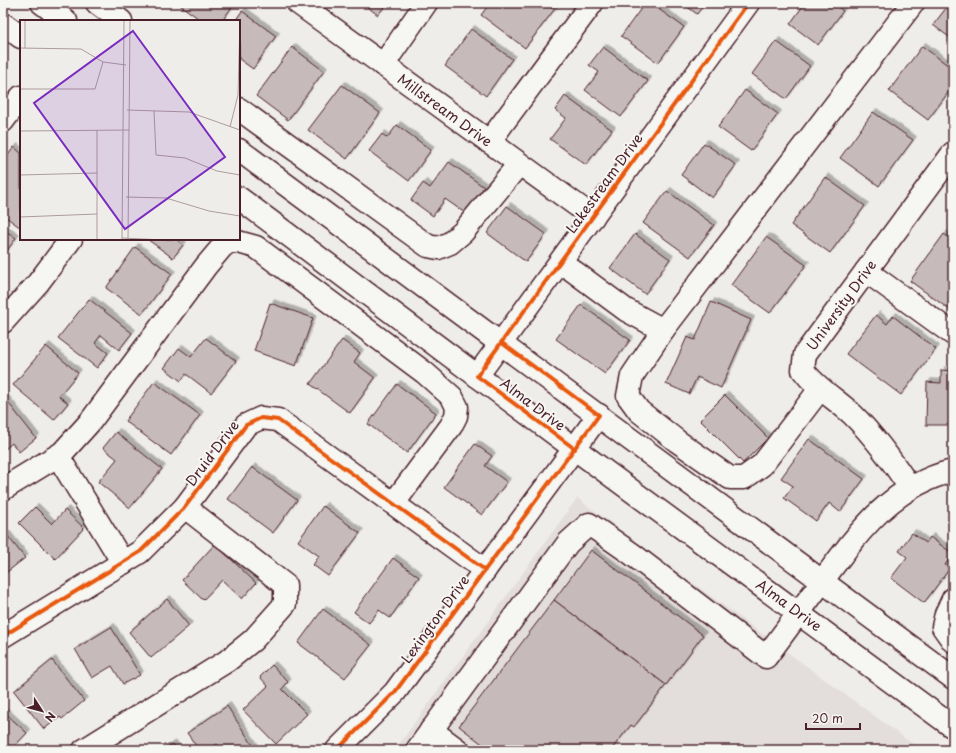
<svg xmlns="http://www.w3.org/2000/svg" width="956" height="753" viewBox="0 0 956 753" font-family="'Playpen Sans',sans-serif">
  <style>
    .built { fill: #e3dedc }
    .building { fill: #c6babb; stroke: #4a1f2b; filter: url(#shadow) }
    .lines { fill: none; stroke-linecap: round; stroke-linejoin: round }
    .minor-casing { stroke: #4a1f2b; stroke-width: 25 }
    .major-casing { stroke: #4a1f2b; stroke-width: 25 }
    .minor { stroke: #f6f6f2; stroke-width: 22 }
    .major { stroke: #f6f6f2; stroke-width: 22 }
    .cycleway-casing { stroke: #f6f6f2; stroke-width: 6 }
    .cycleway { stroke: #e8590c; stroke-width: 4 }
    .labels { text-anchor: middle; dominant-baseline: central; stroke-width: 4; stroke-linejoin: round; paint-order: stroke }
    .street-label { font-size: 14px; fill: #4a1f2b; stroke: #f6f6f2 }
    .inset-road { fill: none; stroke: #ad9b9e; stroke-width: 1 }
    .view { fill: #7b2cbf; fill-opacity: 0.15; stroke: #7b2cbf; stroke-width: 2 }
    .inset-edge { fill: none; stroke: #4a1f2b; stroke-width: 2 }
  </style>
  <defs>
    <filter id="shadow"><feDropShadow dx="3.5" dy="-3.5" stdDeviation="0" flood-color="#0004"/></filter>
  </defs>
  <rect width="100%" height="100%" fill="#efedea"/>
  <filter id="ink" filterUnits="userSpaceOnUse"><feTurbulence type="fractalNoise" baseFrequency=".025" numOctaves="2"/><feDisplacementMap in="SourceGraphic" scale="8" xChannelSelector="R" yChannelSelector="G"/><feConvolveMatrix kernelMatrix="1 2 1 2 8 2 1 2 1" color-interpolation-filters="sRGB"/></filter>
  <g filter="url(#ink)">
    <path class="built" d="M577,498L921,750H395Z"/>
    <g class="building">
      <path d="M182,3H233L234,4L222,21H202L180,5Z"/>
      <path d="M362,3H387L378,15Z"/>
      <path d="M490,3H545L554,10L525,48L481,15Z"/>
      <path d="M645,3H650L684,27L658,63L621,36Z"/>
      <path d="M682,3H705L697,14Z"/>
      <path d="M805,3H833L843,11L818,45L790,24Z"/>
      <path d="M950,3H953V40L933,25Z"/>
      <path d="M242,11L276,36L253,69L239,59V21H235Z"/>
      <path d="M471,29L512,59L486,96L445,66Z"/>
      <path d="M776,41L810,66L786,99L752,74Z"/>
      <path d="M922,46L953,69V86L928,120L889,91Z"/>
      <path d="M292,47L324,71L288,120L256,96Z"/>
      <path d="M603,47L648,81L621,117L585,90L599,72L589,65Z"/>
      <path d="M342,85L380,113L347,159L308,130Z"/>
      <path d="M745,90L778,114L751,151L718,127Z"/>
      <path d="M565,96L612,130L586,165L550,139L566,118L555,110Z"/>
      <path d="M873,112L913,140L879,186L840,158Z"/>
      <path d="M397,125L431,150L409,181L369,151L382,134L387,138Z"/>
      <path d="M704,143L736,165L712,198L681,175Z"/>
      <path d="M14,147L21,153V228L3,215V184L6,179L3,177V162Z"/>
      <path d="M449,162L484,187L465,213L445,199L433,216L411,200L423,183L430,188Z"/>
      <path d="M825,177L865,206L830,253L791,225Z"/>
      <path d="M667,191L714,225L690,257L643,223Z"/>
      <path d="M507,206L546,234L526,262L487,233Z"/>
      <path d="M3,229L16,238L3,256Z"/>
      <path d="M635,234L670,259L645,294L610,268Z"/>
      <path d="M944,234L953,241V307L950,310L910,281Z"/>
      <path d="M766,237L806,265L770,313L731,285Z"/>
      <path d="M147,239H176L183,245L173,258Z"/>
      <path d="M135,247L172,274L142,314L106,288Z"/>
      <path d="M89,299L132,333L119,350L101,335L95,343L108,353L97,368L58,338Z"/>
      <path d="M711,302L751,320L721,388L697,377L689,394L666,384L687,337L695,340Z"/>
      <path d="M270,303L313,318L296,366L254,351Z"/>
      <path d="M581,305L630,340L605,374L556,339Z"/>
      <path d="M876,315L887,324L893,316L936,349L901,395L846,354Z"/>
      <path d="M206,338L236,361L211,393L186,374L181,381L164,368L179,348L191,357Z"/>
      <path d="M342,340L360,353L354,362L375,378L350,413L310,384Z"/>
      <path d="M46,346L78,373L59,396L68,403L54,420L13,385Z"/>
      <path d="M941,370L953,371V425H926L927,382L941,383Z"/>
      <path d="M154,382L200,415L171,455L125,421Z"/>
      <path d="M397,384L436,413L407,453L368,424Z"/>
      <path d="M725,395L768,438L743,463L700,420Z"/>
      <path d="M3,396L36,438L19,452L12,443L3,451Z"/>
      <path d="M116,432L162,469L130,508L98,482L117,459L103,448Z"/>
      <path d="M809,439L864,479L840,512L829,503L816,521L784,498L793,486L781,478Z"/>
      <path d="M475,444L492,456L485,466L507,482L482,515L444,487Z"/>
      <path d="M252,467L297,500L273,533L228,499Z"/>
      <path d="M323,506L360,533L328,576L313,565L319,556L298,541Z"/>
      <path d="M35,507L52,524L65,510L84,528L55,559L19,523Z"/>
      <path d="M912,533L926,543L930,537L953,554L945,565L950,568L924,603L891,578L907,557L899,551Z"/>
      <path d="M6,534L25,558L3,575V537Z"/>
      <path d="M215,544L256,583L242,599L222,580L203,600L182,580Z"/>
      <path d="M591,550L703,635L666,685L554,600Z"/>
      <path d="M393,558L419,577L390,618L379,610L369,623L354,612Z"/>
      <path d="M167,599L189,626L151,658L129,632Z"/>
      <path d="M554,600L666,685L634,727L631,725L611,750H490L459,726Z"/>
      <path d="M323,609L371,645L345,678L298,643Z"/>
      <path d="M111,627L140,675L123,684L112,666L92,678L75,649Z"/>
      <path d="M52,660L84,701L62,719L60,717L44,729L14,691Z"/>
      <path d="M272,665L288,682L282,689L307,714L276,744L243,710L268,686L260,677Z"/>
      <path d="M227,706L256,750H220L217,744L208,750H199L187,733Z"/>
      <path d="M3,711L27,733L11,750H3Z"/>
      <path d="M173,744L177,750H163Z"/>
    </g>
    <g class="lines">
      <defs>
        <g id="minor">
          <path d="M97,3L121,21"/>
          <path d="M298,3L593,217"/>
          <path d="M383,65L426,3"/>
          <path d="M239,109L428,246L438,248L450,243L463,232L519,164"/>
          <path d="M3,121L21,97"/>
          <path d="M489,142L592,3"/>
          <path d="M561,262L626,310L663,330L913,3"/>
          <path d="M866,271L953,334"/>
          <path d="M3,322L38,283L71,239"/>
          <path d="M663,330L632,376L628,396L639,411L677,441L730,478H744L762,465L820,389"/>
          <path d="M477,376L748,3"/>
          <path d="M58,456L123,563"/>
          <path d="M910,488C893,462 875,437 853,415C836,399 816,388 803,370L805,354L953,153"/>
          <path d="M3,489L62,453L90,422L206,266L222,247L231,240L256,247L425,373L452,397L457,407L456,416L451,426L394,503"/>
          <path d="M953,599L946,614L943,627L953,641"/>
          <path d="M3,636L140,552L185,507L246,425L261,418L278,420L485,570"/>
          <path d="M431,730L458,750"/>
          <path d="M84,750L227,661L253,640L285,604V585L185,507"/>
          <path d="M337,750L395,692L599,415"/>
          <path d="M417,750L568,543L589,524L632,554L766,657C785,631 804,606 823,580C858,533 892,485 953,471"/>
        </g>
        <g id="major">
          <path d="M42,3L66,21"/>
          <path d="M3,24L21,37"/>
          <path d="M239,150L953,678"/>
          <path d="M239,198L575,449L953,727"/>
        </g>
      </defs>
      <use href="#minor" class="minor-casing"/>
      <use href="#major" class="major-casing"/>
      <use href="#minor" class="minor"/>
      <use href="#major" class="major"/>
      <defs>
        <g id="cycleway">
          <path d="M575,449L477,376L748,3"/>
          <path d="M3,636L140,552L185,507L246,425L261,418L278,420L485,570"/>
          <path d="M337,750L395,692L599,415L502,343"/>
        </g>
      </defs>
      <use href="#cycleway" class="cycleway-casing"/>
      <use href="#cycleway" class="cycleway"/>
    </g>
  </g>
  <g class="labels">
    <g class="street-label">
      <text transform="translate(445 110) rotate(36)">Millstream Drive</text>
      <text transform="translate(604 183) rotate(-54)">Lakestream Drive</text>
      <text transform="translate(841 305) rotate(-54)">University Drive</text>
      <text transform="translate(533 404) rotate(37)">Alma Drive</text>
      <text transform="translate(212 453) rotate(-53)">Druid Drive</text>
      <text transform="translate(789 605) rotate(36)">Alma Drive</text>
      <text transform="translate(435 619) rotate(-54)">Lexington Drive</text>
    </g>
  </g>
  <g transform="translate(20 20)">
    <rect width="220" height="220" fill="#efedea"/>
    <path class="inset-road" d="M0,28L61,29L83,42L106,45M5,28V0M0,69H75L83,42M107,90L169,92L220,110M134,91L136,135L165,138L197,151L220,155M210,107L218,75L220,0M0,111L109,110M0,155L77,153M106,177L146,178L189,191L220,196M0,197L77,194M102,218L145,220M77,220V110M102,220L104,0M108,220L110,0"/>
    <path class="view" d="M113,11L205,137L105,209L14,83Z"/>
    <rect width="220" height="220" class="inset-edge"/>
  </g>
  <rect width="956" height="753" fill="none" stroke="#f6f6f2" stroke-width="16"/>
  <rect x="8" y="8" width="940" height="737" fill="none" stroke="#4a1f2b" stroke-width="1.5" filter="url(#ink)"/>
  <g transform="translate(42 711) rotate(126)" stroke="#f6f6f2" stroke-width="3" paint-order="stroke">
  <path d="M0-3L7 15L0 10L-7 15Z" fill="#4a1f2b"/>
  <text y="-6" font-size="11" font-weight="bold" text-anchor="middle" fill="#4a1f2b">N</text>
  </g>
  <path d="M806 723v6h54v-6" fill="none" stroke="#4a1f2b" stroke-width="2"/>
  <text x="812" y="723" font-size="12" fill="#4a1f2b" stroke="#f6f6f2" stroke-width="3" paint-order="stroke">20 m</text>
</svg>
